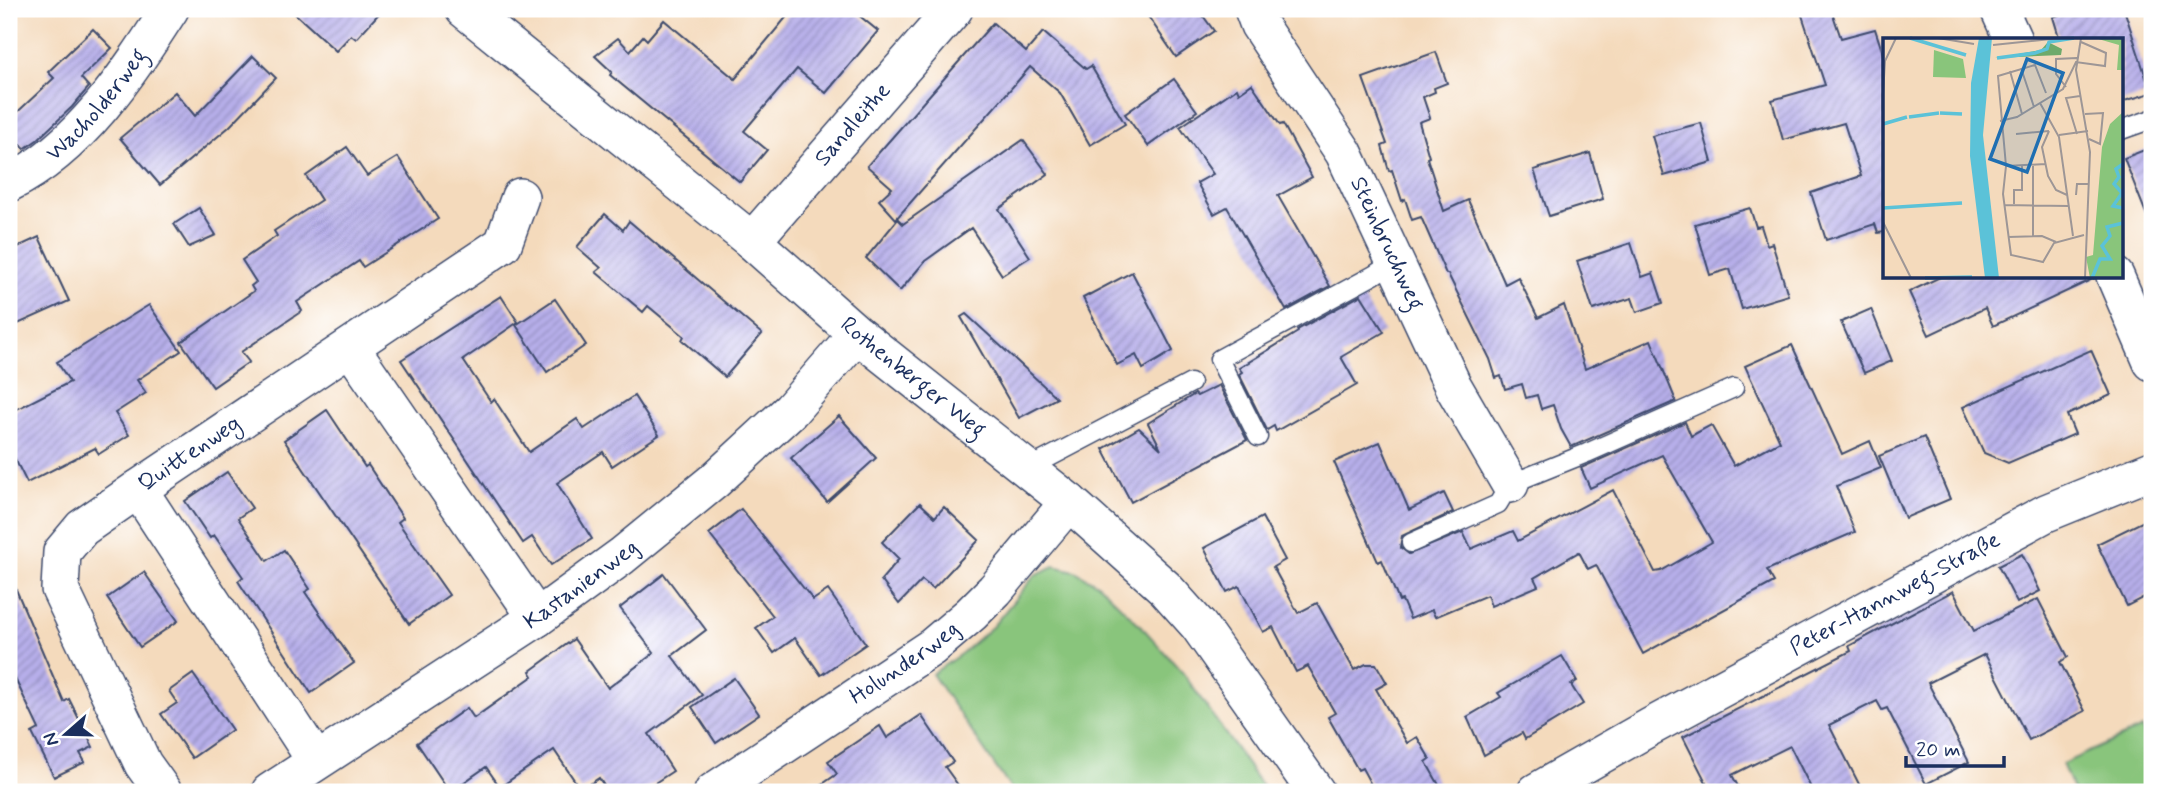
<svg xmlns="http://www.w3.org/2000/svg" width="2161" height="801" viewBox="0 0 2161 801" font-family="Mynerve,sans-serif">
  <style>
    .green { fill: #89c57b; stroke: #527a6c; stroke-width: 2 }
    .building { fill: url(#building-hatch) }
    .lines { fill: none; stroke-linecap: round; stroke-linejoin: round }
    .service-casing { stroke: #3c496c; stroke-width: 21 }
    .minor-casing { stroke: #3c496c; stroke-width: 40 }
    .service { stroke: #fff; stroke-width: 18 }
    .minor { stroke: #fff; stroke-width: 37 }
    .labels { text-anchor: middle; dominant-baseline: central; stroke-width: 7; stroke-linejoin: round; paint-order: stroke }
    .street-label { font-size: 23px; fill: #1b2f5e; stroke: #fff }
    .inset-river { fill: none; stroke: #5bc2d8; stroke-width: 3.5 }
    .inset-road { fill: none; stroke: #9d9696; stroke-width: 2 }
    .view { fill: #1f6fb2; fill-opacity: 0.15; stroke: #1f6fb2; stroke-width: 3.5 }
    .inset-edge { fill: none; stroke: #1b2f5e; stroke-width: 3.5 }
  </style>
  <defs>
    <pattern id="building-hatch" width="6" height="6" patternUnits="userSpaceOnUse" patternTransform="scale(1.75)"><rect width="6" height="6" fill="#b7afea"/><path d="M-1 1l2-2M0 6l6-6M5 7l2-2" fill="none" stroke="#948fc1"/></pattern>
  </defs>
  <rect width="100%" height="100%" fill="#fff"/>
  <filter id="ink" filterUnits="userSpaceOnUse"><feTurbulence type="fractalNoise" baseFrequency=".0143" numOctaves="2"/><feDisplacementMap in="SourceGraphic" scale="14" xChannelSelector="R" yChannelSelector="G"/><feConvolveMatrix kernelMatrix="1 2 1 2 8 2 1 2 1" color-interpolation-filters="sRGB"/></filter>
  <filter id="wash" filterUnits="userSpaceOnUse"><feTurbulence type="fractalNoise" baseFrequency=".00686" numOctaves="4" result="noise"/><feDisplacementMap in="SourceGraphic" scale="28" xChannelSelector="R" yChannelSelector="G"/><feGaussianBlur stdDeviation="1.57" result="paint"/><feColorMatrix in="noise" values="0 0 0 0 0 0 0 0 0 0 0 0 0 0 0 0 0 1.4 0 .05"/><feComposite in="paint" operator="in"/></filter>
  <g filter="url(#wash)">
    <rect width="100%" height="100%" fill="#f4dabc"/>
    <g class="green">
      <path d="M1054,566L1075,571L1099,585L1142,627L1183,673L1266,792H1013L932,674L962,653L993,626L1035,575Z"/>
      <path d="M2142,728L2152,750V792H2074L2062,764Z"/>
    </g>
    <g id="blocks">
      <g class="building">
        <path d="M290,9H383L356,39L351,35L336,51Z"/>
        <path d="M793,9H851L878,31L826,93L797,69L744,131L767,150L740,182L610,75L612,72L595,56L618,38L630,51L643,36L647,40L664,20L735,79Z"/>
        <path d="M1143,9H1198L1214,31L1176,57Z"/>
        <path d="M1800,9H1831L1841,38L1875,29L1885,60V232L1878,233L1875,224L1826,240L1811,193L1861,176L1844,123L1783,140L1772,100L1825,85Z"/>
        <path d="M2062,9H2124L2151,93L2121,102V40H2060L2053,17L2064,13Z"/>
        <path d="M993,23L1026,52L1043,32L1086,69L1091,66L1125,124L1090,145L1060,93L1030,67L896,219L879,200L892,188L867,166Z"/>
        <path d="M93,29L112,48L81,78L89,87L72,107L37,140L24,149L21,144L9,151V120L54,78L48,72Z"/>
        <path d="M1436,52L1447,83L1434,88L1435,92L1423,97L1430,118L1419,122L1429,157L1427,158L1444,211L1468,200L1505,284L1518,277L1538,318L1564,305L1585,369L1651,340L1676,401L1571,447L1561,429L1553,405L1541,409L1537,395L1526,398L1522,384L1505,389L1501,376L1496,378L1490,359L1448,274H1446L1421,217L1412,220L1405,199L1402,201L1392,170L1389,171L1382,146L1387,144L1363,78Z"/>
        <path d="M253,56L276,78L229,127L160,185L120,138L175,92L195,116Z"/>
        <path d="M1174,79L1197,111L1148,146L1125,114Z"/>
        <path d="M1252,84L1280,125L1283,124L1312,177L1278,196L1330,286L1286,310L1227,207L1214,214L1197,183L1213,174L1180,127L1237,88L1239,93Z"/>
        <path d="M1701,123L1712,162L1664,176L1652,136Z"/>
        <path d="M1023,140L1048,174L999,209L1030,257L1002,275L971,228L925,261L900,291L866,258L898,219L903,224Z"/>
        <path d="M347,147L367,176L398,157L438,219L363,267L359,261L297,302L302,311L241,352L249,362L213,387L181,342L254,291L251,286L256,282L242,260L277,236L274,231L321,200L306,176Z"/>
        <path d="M2152,147V226H2151L2124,158Z"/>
        <path d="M1590,153L1603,199L1549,216L1534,170Z"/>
        <path d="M199,208L216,235L189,247L174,224Z"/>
        <path d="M1750,208L1756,227L1761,226L1767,245L1772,243L1788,295L1742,309L1730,269L1710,275L1695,224Z"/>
        <path d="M605,214L623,230L629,221L762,334L725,377L682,340L684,336L648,306L643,312L596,272L601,268L577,247Z"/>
        <path d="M39,237L69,301L9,328V251Z"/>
        <path d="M1631,243L1642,277L1653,273L1663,303L1637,312L1632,298L1593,310L1577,261Z"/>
        <path d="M1132,272L1173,351L1143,369L1136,355L1117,365L1083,298Z"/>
        <path d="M1942,276H2094L2095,278L1993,326L1985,308L1929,335L1909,292Z"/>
        <path d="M1361,295L1384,332L1341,357L1357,385L1276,431L1274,426L1267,430L1239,374L1242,372L1239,368L1298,332L1297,330Z"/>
        <path d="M501,296L518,322L463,360L491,402L494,399L529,452L577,419L584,429L634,396L659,435L612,466L603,452L557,483L592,539L551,565L532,537L523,543L401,360Z"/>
        <path d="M555,299L586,345L547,372L516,325Z"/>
        <path d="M149,305L181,351L137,380L146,393L115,413L129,435L99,454L95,448L27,483L9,447V413L70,382L57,362Z"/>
        <path d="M1871,309L1892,361L1864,373L1841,322Z"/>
        <path d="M966,314L1057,398L1019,418L961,317Z"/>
        <path d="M1792,345L1842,454L1870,441L1881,468L1836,486L1855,532L1767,570L1774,582L1643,654L1596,565L1588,569L1579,552L1534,578L1538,586L1491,606L1487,595L1435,617L1432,610L1410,619L1402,600L1399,601L1382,560L1378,562L1334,462L1380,442L1409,510L1444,493L1453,512L1402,536L1400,547L1409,554L1463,532L1471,549L1513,531L1518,541L1613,490L1655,572L1661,571L1712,542L1662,455L1590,488L1581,468L1685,422L1691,436L1711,425L1734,466L1780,441L1745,366Z"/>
        <path d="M2091,350L2111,395L2067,415L2075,434L2008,463L1984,453L1963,407Z"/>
        <path d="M1219,385L1247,440L1131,502L1103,449L1139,428L1161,449L1148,423L1195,394L1197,396Z"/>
        <path d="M327,410L365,467L368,465L403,518L398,522L449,595L409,624L284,440Z"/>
        <path d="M839,416L876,458L827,502L791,458Z"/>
        <path d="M1924,437L1950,499L1905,518L1879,456Z"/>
        <path d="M227,472L252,508L238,518L267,561L284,550L310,589L305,592L354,663L311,693L238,581L243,577L214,535L210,538L185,501Z"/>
        <path d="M920,503L935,517L944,507L979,540L933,589L922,580L899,604L881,580L899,559L882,542Z"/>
        <path d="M741,509L813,600L828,590L866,644L821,675L795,638L774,653L756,628L773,616L709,534Z"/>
        <path d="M1262,517L1285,560L1273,567L1298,613L1317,603L1354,670L1366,664H1376L1387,683L1376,689L1407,743L1417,737L1430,759L1426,762L1443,792H1375L1362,768L1358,770L1328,717L1335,713L1308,666L1296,672L1273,627L1263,632L1239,586L1227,592L1204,548Z"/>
        <path d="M2152,517V593L2127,606L2097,544Z"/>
        <path d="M2022,554L2040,591L2017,603L1998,566Z"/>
        <path d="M144,572L178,621L140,647L107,598Z"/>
        <path d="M9,573L64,702L69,699L93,747L80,753L85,762L54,777L32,733L39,729L9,666Z"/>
        <path d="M664,574L706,630L672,656L702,695L649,734L673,771L641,792H608L599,778L581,790L554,750L500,787L486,767L450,792L417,743L467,708L474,718L533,676L530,671L574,639L608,688L654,653L620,608Z"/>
        <path d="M1953,591L1974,631L2038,599L2068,657L2060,662L2085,711L2029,740L1985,654L1928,683L1969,762L1926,784L1887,708L1882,710L1877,701L1829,725L1863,792H1813L1790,746L1732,775L1741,792H1711L1683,737L1851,651L1849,646Z"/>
        <path d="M1562,656L1577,681L1571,685L1583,704L1525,739L1522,733L1484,755L1467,717L1501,697L1498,693Z"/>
        <path d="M193,674L232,730L192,758L161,714L177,703L169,691Z"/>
        <path d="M734,678L759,714L716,743L692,707Z"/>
        <path d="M921,715L953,762L945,767L963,792H811L837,774L828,761L880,726L887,738Z"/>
      </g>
    </g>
  </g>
  <g filter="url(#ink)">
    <use href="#blocks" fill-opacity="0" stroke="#3c496c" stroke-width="2"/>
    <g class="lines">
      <defs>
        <g id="service">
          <path d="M2121,130L2152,119"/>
          <path d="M1258,437L1219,359L1374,275L1395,261"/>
          <path d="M1027,469L1191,383"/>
          <path d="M1411,543L1498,504L1510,484L1587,453L1734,388"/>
        </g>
        <g id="minor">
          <path id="s1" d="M464,9L752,241L857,334L1069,502L1165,588L1199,626L1316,792"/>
          <path id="s2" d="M1253,9L1259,25L1344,153L1453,386L1510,484"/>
          <path d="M1999,9L2013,40"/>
          <path id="s3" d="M9,183C80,148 128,74 170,9"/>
          <path id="s4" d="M752,241L954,9"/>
          <path d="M2115,276L2152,362"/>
          <path d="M351,348L537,618"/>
          <path d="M138,489L316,761"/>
          <path id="s5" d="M163,792L143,764L60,589L62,552L82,528L138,489L503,244L520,197"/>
          <path id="s6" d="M270,792L537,618L622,556L714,481L791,410L857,334"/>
          <path id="s7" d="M713,792L932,647L971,614L995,590L1069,502"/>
          <path id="s8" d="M1536,792L1650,727L2046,513L2152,470"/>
        </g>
      </defs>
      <use href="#service" class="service-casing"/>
      <use href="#minor" class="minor-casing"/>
      <use href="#service" class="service"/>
      <use href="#minor" class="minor"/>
    </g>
  </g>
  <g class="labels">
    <g class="street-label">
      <text stroke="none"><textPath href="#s3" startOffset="119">Wacholderweg</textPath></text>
      <text stroke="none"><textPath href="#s4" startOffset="154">Sandleithe</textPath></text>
      <text stroke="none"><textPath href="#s2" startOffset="271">Steinbruchweg</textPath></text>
      <text stroke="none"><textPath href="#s1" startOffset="581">Rothenberger Weg</textPath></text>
      <text stroke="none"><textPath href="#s5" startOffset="427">Quittenweg</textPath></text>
      <text stroke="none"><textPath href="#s6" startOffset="374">Kastanienweg</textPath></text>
      <text stroke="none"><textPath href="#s8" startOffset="410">Peter-Hannweg-Straße</textPath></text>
      <text stroke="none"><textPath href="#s7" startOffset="231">Holunderweg</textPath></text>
    </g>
  </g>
  <g transform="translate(1883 38)">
    <rect width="240" height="240" fill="#f4dabc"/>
    <path d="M212,0H240V32H234L236,7ZM240,74V240H207L203,219L210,217L219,109L227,86Z" fill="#89c57b"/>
    <path d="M165,4L179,11L178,17L112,20L158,12Z" fill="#6eaa6b"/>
    <path d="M51,12L80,21L83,40L50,39Z" fill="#89c57b"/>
    <path d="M96,0H109L100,97L116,240H102L87,118L88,45Z" fill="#5bc2d8"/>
    <path class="inset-river" d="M27,0L83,17M114,20L152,15L164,11L166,4L191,0M57,75L79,76M26,79L56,75M0,86L24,79M240,126L233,131L236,139L231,146L239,155L230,168L240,170M0,170L79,165M42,240L89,239M209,240L217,221H227L219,208L227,198L224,189L240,185"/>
    <path class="inset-road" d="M55,0L91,6M198,0L193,32L207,114L202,240M110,7L178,0M138,30L151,69M127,33L139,76M183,49L173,36V21L194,20M163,55L152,27L115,38L123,128L120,156L128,217L160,224L171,205L201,197M0,56L2,23L13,0M157,65L176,99L190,198M202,76L220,75L217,106L206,101M117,83L134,79L180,51L193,24L222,28L223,15L198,4M166,93L159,109L165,138L173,152L184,157M133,96L166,93M194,96L183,60L197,58M176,97L205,93M123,128L163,126M150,128V198M193,157L194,146H205M131,166V152H139V127M121,167L186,168M0,184L28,240M125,199L159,198L173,204"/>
    <path class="view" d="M144,21L180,35L144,134L107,121Z"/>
    <rect width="240" height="240" class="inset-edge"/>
  </g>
  <rect width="2161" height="801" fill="none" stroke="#fff" stroke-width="35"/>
  <g transform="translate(66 734) rotate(250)" stroke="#ffffff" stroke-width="5" paint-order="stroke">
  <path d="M0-5L12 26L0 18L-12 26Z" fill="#1b2f5e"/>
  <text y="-10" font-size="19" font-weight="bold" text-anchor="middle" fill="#1b2f5e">N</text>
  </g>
  <path d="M1906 756v10h98v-10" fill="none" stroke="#1b2f5e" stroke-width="3.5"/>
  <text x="1916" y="756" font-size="21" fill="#1b2f5e" stroke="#ffffff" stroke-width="5" paint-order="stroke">20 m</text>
</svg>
